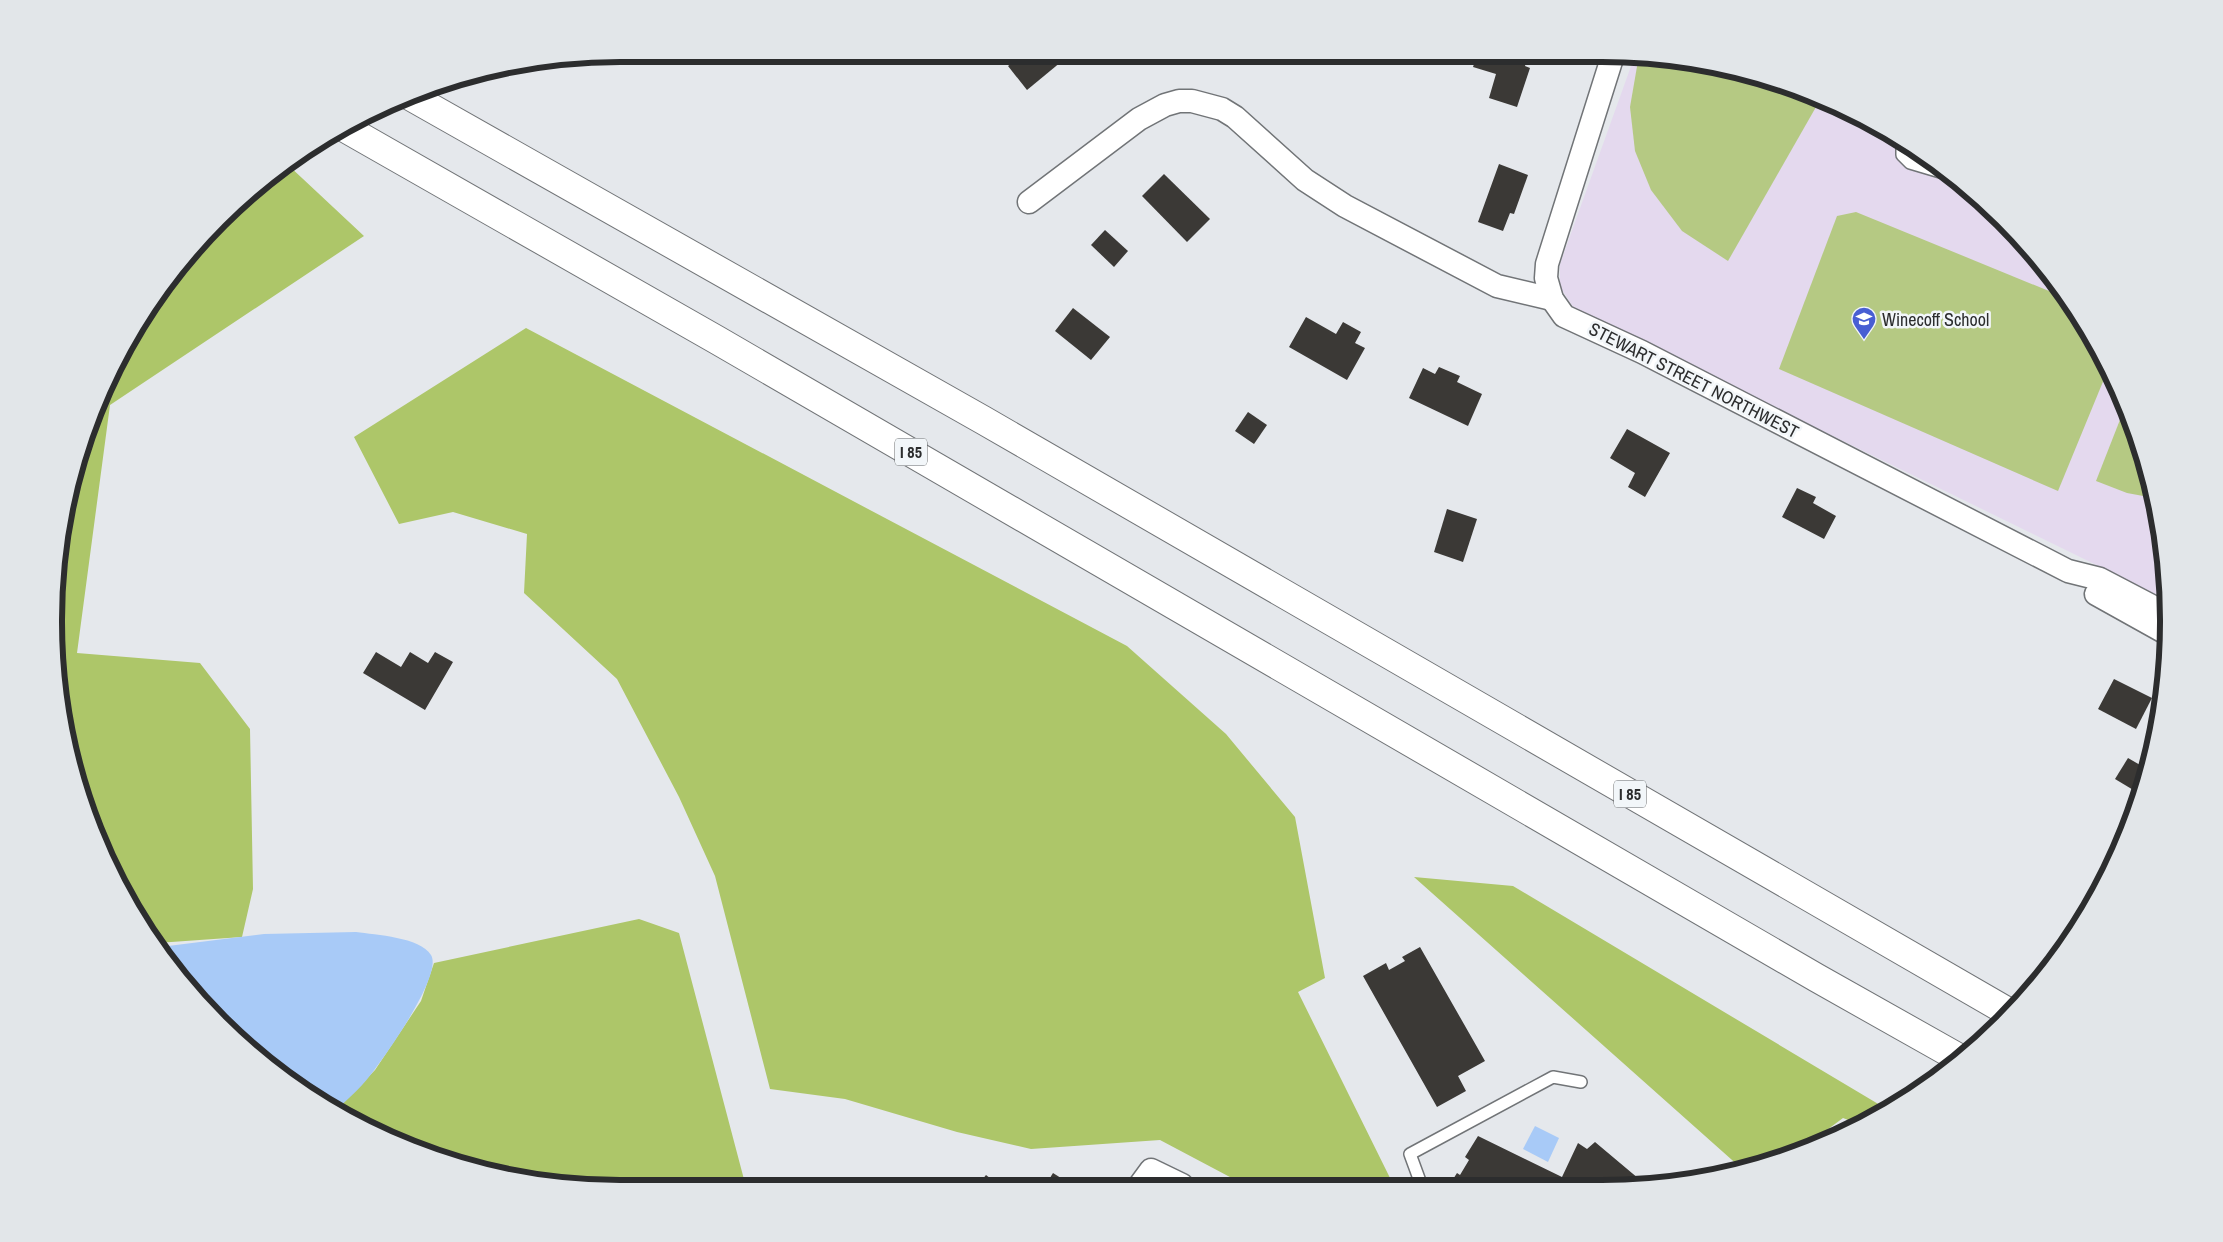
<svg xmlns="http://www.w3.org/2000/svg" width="2223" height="1242" viewBox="0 0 2223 1242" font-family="'Archivo Narrow',sans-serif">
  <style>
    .education { fill: #e4d9ee }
    .green { fill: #b5c983 }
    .forest { fill: #adc669 }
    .water { fill: #a8caf7 }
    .building { fill: #3b3936 }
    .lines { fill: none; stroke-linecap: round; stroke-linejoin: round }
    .lane-casing { stroke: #717477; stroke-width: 14 }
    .street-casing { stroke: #717477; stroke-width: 25 }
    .highway-casing { stroke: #717477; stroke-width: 30 }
    .lane { stroke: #fff; stroke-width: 11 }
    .street { stroke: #fff; stroke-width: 22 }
    .highway { stroke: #fff; stroke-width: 28 }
    .labels { text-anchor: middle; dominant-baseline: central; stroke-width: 5; stroke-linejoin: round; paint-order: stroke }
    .shield { fill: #f2f6f9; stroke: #67696b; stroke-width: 1 }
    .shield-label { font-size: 16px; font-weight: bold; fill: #2c2d2e }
    .poi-label { font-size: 18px; fill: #2c2d2e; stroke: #f2f6f9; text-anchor: start }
    .street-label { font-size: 18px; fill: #2c2d2e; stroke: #f2f6f9 }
    .rim { fill: none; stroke: #2c2d2e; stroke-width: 6 }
  </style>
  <rect width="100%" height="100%" fill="#e5e8ec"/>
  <path class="education" d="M1635,55L1784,84L1886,130L1976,195L2052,276L2111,370L2150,474L2168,584V600L1575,310L1560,287V264Z"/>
  <g class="green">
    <path d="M1639,55L1784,84L1812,97L1816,107L1728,261L1682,231L1651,190L1635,151L1630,107Z"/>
    <path d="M1856,212L2066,298L2109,367L2058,491L1779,369L1837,216Z"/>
    <path d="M2125,407L2150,474L2154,498L2127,493L2096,481Z"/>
  </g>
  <g class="forest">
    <path d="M287,164L364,236L110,405L77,653L200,663L250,729L253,889L242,937L157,943L130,905L97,838L65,732L55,658L59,547L73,474L112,370L150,306L220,220L276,171Z"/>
    <path d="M526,328L1127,646L1226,734L1295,817L1325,978L1298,992L1393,1184L1245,1185L1160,1140L1031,1149L957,1132L845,1099L770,1089L715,876L679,797L617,679L524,593L527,534L453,512L399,524L354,437Z"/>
    <path d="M1414,877L1513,886L1885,1108L1856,1123L1843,1118L1800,1150L1785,1158L1741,1168Z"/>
    <path d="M639,919L679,933L746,1187H584L474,1169L335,1111L375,1070L421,1001L434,963Z"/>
  </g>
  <g class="water">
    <path d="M356,932C376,935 420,937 431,955C443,974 388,1052 375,1069C364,1085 349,1098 335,1111L247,1048L194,995L160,947L264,934Z"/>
    <path d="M1535,1126L1559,1138L1548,1162L1523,1149Z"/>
  </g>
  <g class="building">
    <path d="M1477,55H1528L1525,66L1530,68L1517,107L1489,98L1496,74L1473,67Z"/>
    <path d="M1020,57H1067L1027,90L1008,66Z"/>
    <path d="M1499,164L1528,175L1514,214L1510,213L1503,231L1478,222Z"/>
    <path d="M1164,174L1210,219L1187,242L1142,196Z"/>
    <path d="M1105,230L1128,251L1114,267L1091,245Z"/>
    <path d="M1073,308L1110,337L1091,360L1055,331Z"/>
    <path d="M1306,317L1336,334L1343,322L1361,332L1355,343L1365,348L1347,380L1289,347Z"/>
    <path d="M1439,367L1460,376L1457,382L1482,394L1468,426L1409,398L1423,368L1435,374Z"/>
    <path d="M1248,412L1267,425L1254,444L1235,431Z"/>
    <path d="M1627,429L1670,453L1645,497L1628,487L1635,473L1610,458Z"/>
    <path d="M1797,488L1816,497L1813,503L1836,516L1824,539L1782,517Z"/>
    <path d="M1447,509L1477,519L1463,562L1434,552Z"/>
    <path d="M376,652L401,667L410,652L428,663L435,652L453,662L425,710L363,673Z"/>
    <path d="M2114,679L2152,698L2136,729L2098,709Z"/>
    <path d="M2128,758L2147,769L2135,791L2115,779Z"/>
    <path d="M1420,947L1485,1061L1458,1076L1466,1091L1437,1107L1363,976L1386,963L1389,970L1405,961L1402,957Z"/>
    <path d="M1478,1136L1562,1177L1578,1143L1587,1149L1595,1142L1645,1184H1450L1457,1173L1460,1175L1469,1160L1465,1157Z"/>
    <path d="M1053,1173L1072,1185L1045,1186Z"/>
    <path d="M986,1175L1000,1186H977Z"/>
  </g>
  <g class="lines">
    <defs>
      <g id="lane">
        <path d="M1902,142V155L1910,163L1947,174"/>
        <path d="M1421,1184L1410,1154L1553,1077L1581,1082"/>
      </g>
      <g id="street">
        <path d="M1613,55L1547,264L1546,278L1552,299L1564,316L1642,352L2068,571L2100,579L2167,614"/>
        <path d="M1029,202L1139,119L1165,105L1179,101H1192L1222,109L1235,117L1305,180L1345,206L1497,286L1552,299"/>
        <path d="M2096,594L2166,633"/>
        <path d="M1140,1185L1151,1170L1182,1185"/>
      </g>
      <g id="highway">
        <path d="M410,96L983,420L2010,1013"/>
        <path d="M345,128L717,340L1817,978L1959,1058"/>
      </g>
    </defs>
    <use href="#lane" class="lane-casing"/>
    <use href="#street" class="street-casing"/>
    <use href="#highway" class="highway-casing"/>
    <use href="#lane" class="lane"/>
    <use href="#street" class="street"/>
    <use href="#highway" class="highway"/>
  </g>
  <defs>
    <symbol id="school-pin" viewBox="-11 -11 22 30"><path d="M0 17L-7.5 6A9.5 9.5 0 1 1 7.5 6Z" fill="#485fd3" stroke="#f2f6f9"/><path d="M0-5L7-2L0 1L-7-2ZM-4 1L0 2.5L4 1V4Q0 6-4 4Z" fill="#fff"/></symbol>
  </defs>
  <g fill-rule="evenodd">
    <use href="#school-pin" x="1850" y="305" width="28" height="38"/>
  </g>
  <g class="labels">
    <g class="shield">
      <rect x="895" y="438.5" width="32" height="27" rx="4"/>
      <rect x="1614" y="780.5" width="32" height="27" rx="4"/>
    </g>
    <g class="shield-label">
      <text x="911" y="452">I 85</text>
      <text x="1630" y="794">I 85</text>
    </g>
    <g class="poi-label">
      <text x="1882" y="319">Winecoff School</text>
    </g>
    <g class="street-label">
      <text transform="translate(1694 380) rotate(27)">STEWART STREET NORTHWEST</text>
    </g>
  </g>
  <path d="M0 0H2223V1242H0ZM620 62H1602A558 558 0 0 1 2160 620V622A558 558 0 0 1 1602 1180H620A558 558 0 0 1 62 622V620A558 558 0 0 1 620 62Z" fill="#e2e6e9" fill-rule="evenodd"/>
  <path class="rim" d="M620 62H1602A558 558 0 0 1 2160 620V622A558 558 0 0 1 1602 1180H620A558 558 0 0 1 62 622V620A558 558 0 0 1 620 62Z"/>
</svg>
